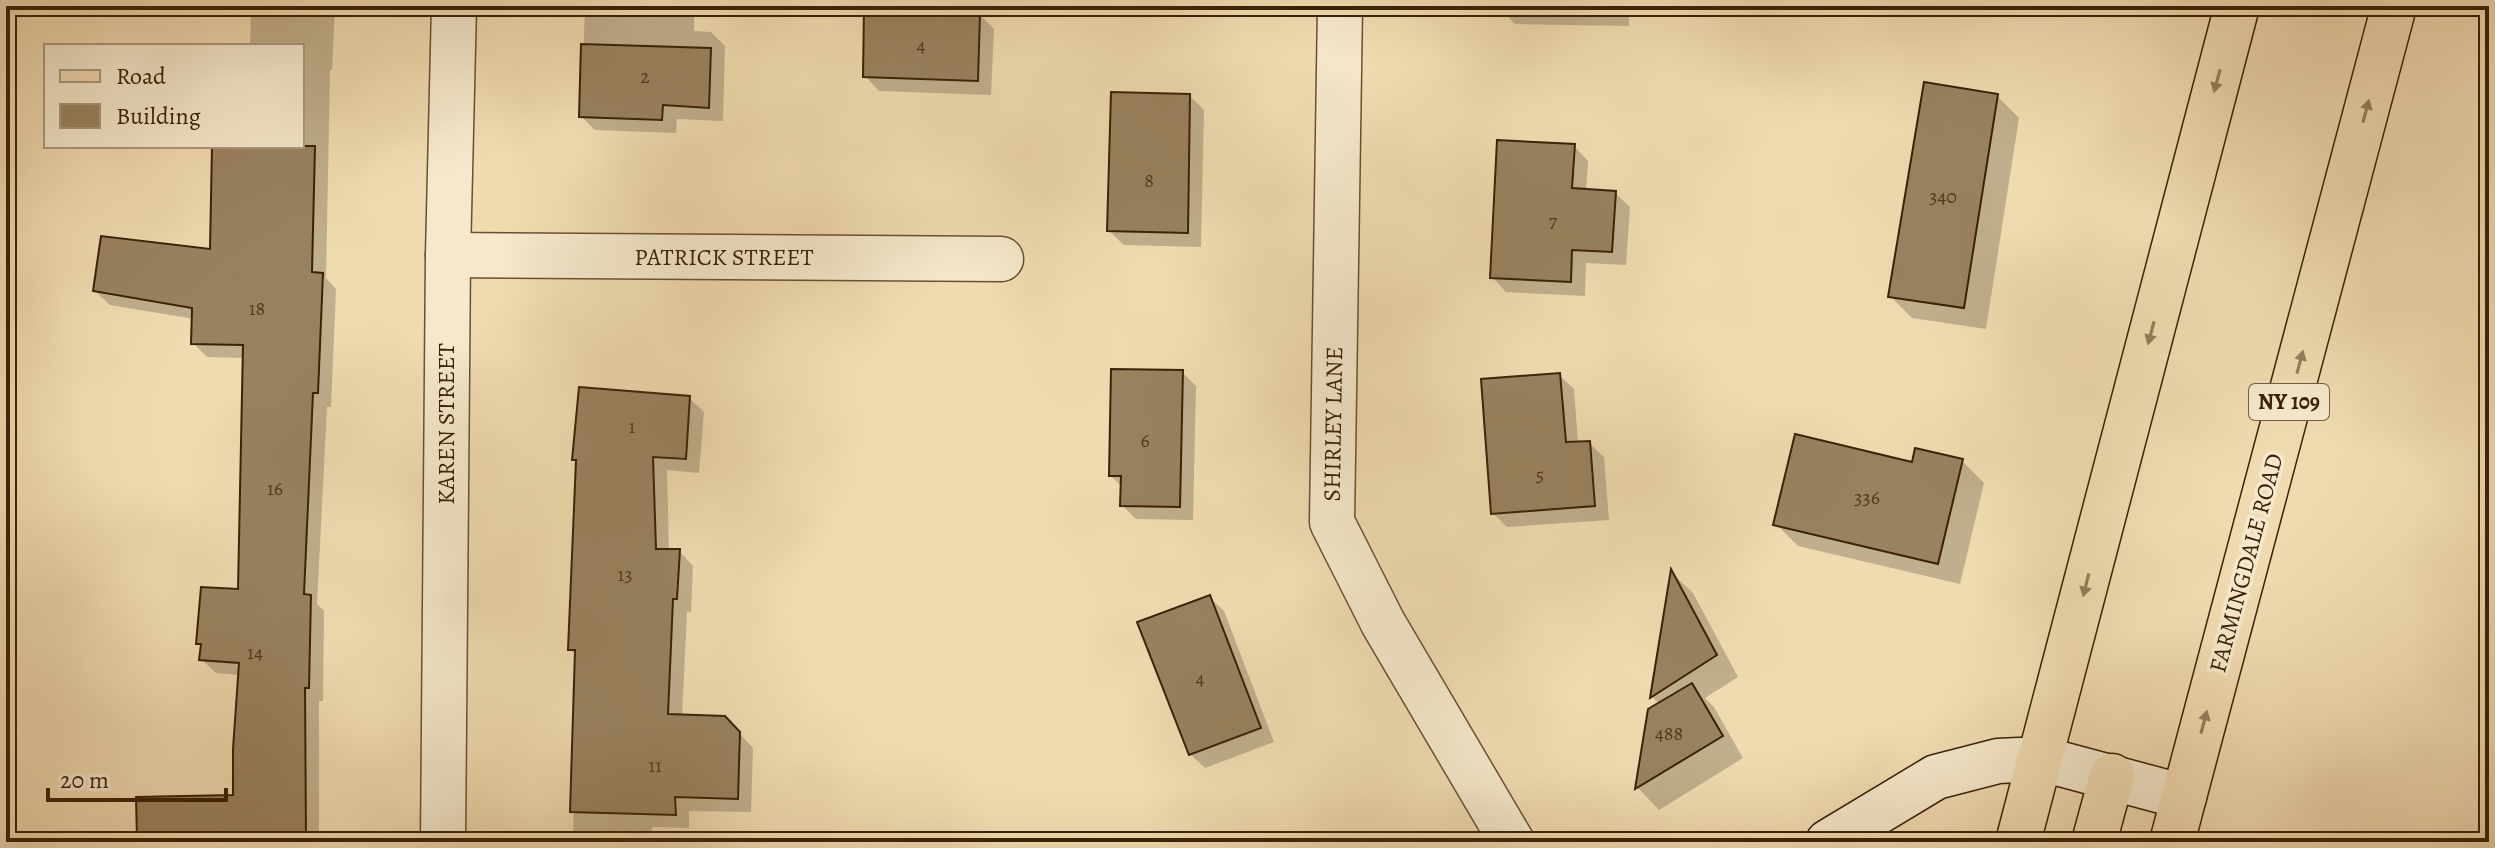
<svg xmlns="http://www.w3.org/2000/svg" width="2495" height="848" viewBox="0 0 2495 848" font-family="Alegreya,serif">
  <style>
    .shadow { fill: #0003 }
    .building { fill: #99825f; stroke: #3a2107; stroke-width: 2 }
    .lines { fill: none; stroke-linecap: round; stroke-linejoin: round }
    .street-casing { stroke: #685031; stroke-width: 47 }
    .secondary-casing { stroke: #3a2107; stroke-width: 47 }
    .primary-casing { stroke: #3a2107; stroke-width: 47 }
    .street { stroke: #f5e8cc; stroke-width: 44 }
    .secondary { stroke: #f5e8cc; stroke-width: 44 }
    .primary { stroke: #f0dbb0; stroke-width: 44 }
    .oneway { fill: #957e5c }
    .labels { text-anchor: middle; dominant-baseline: central; stroke-width: 7; stroke-linejoin: round; paint-order: stroke }
    .number-label { font-size: 20px; fill: #52391d }
    .shield { fill: #f5e8cc; stroke: #725d42; stroke-width: 2 }
    .shield-label { font-size: 22px; font-weight: bold; fill: #3a2107 }
    .street-label { font-size: 24px; fill: #3a2107; stroke: #f5e8cc }
  </style>
  <rect width="100%" height="100%" fill="#f0dbb0"/>
  <filter id="stains"><feTurbulence type="fractalNoise" baseFrequency=".0025" numOctaves="4"/><feColorMatrix values="0 0 0 0 .2 0 0 0 0 .09 0 0 0 0 .02 0 0 0 .5 -.17"/></filter>
  <radialGradient id="worn" r=".72"><stop offset=".6" stop-color="#630" stop-opacity="0"/><stop offset="1" stop-color="#630" stop-opacity=".3"/></radialGradient>
  <g class="shadow">
    <path d="M247,6H335L332,70H330L326,278L336,289L331,407H327L317,604L324,611L323,701H319V842H142L139,839L235,797L240,675L216,673L201,659L202,648L198,643L240,591L245,358L207,357L193,343L194,319L110,305L95,291L212,252L214,146H302V46H250L251,6Z"/>
    <path d="M585,6H694V31L711,32L725,46L723,121L677,119L676,133L595,130L581,116Z"/>
    <path d="M866,6H940L939,13L979,14L994,29L991,95L879,91L865,76Z"/>
    <path d="M1501,6H1629V26L1515,24L1501,10Z"/>
    <path d="M1190,96L1204,110L1201,247L1124,245L1109,231Z"/>
    <path d="M1997,96L2019,118L1986,329L1912,318L1890,296Z"/>
    <path d="M1574,146L1588,161L1586,191L1615,193L1630,207L1626,265L1586,263L1585,296L1506,292L1492,277Z"/>
    <path d="M1182,372L1196,386L1193,520L1136,519L1122,505V487L1111,476Z"/>
    <path d="M1559,375L1574,389L1578,443H1589L1604,457L1609,520L1507,527L1493,513Z"/>
    <path d="M689,398L704,412L699,473L667,470L669,551H679L693,566L691,612H687L682,717L739,733L753,748L751,812L689,811V828L652,827V842H573L577,656L571,649L578,463L574,459Z"/>
    <path d="M1962,461L1984,483L1960,584L1798,546L1776,524L1914,464Z"/>
    <path d="M1672,573L1693,593L1738,677L1705,698L1714,707L1743,758L1659,810L1638,788L1650,710L1660,705L1652,697Z"/>
    <path d="M1209,597L1224,611L1274,742L1205,768L1190,754Z"/>
  </g>
  <g class="building">
    <path d="M864,6H925V11L980,13L978,81L863,77Z"/>
    <path d="M581,44L711,48L709,108L663,105L662,120L579,117Z"/>
    <path d="M1924,82L1998,94L1964,308L1888,297Z"/>
    <path d="M1111,92L1190,94L1188,233L1107,231Z"/>
    <path d="M1497,140L1575,144L1572,188L1616,191L1612,252L1572,250L1571,282L1490,278Z"/>
    <path d="M212,146H315L312,272L323,273L318,393H313L304,594L311,595L309,688H305L306,842L137,840L136,797L233,795V749L239,663L199,660L201,644H196L201,587L238,589L243,345L191,344L192,308L93,291L101,236L210,249Z"/>
    <path d="M1111,369L1183,370L1180,507L1120,506L1121,476H1109Z"/>
    <path d="M1560,373L1566,442L1590,441L1595,506L1491,514L1481,379Z"/>
    <path d="M579,387L690,396L686,459L653,457L656,549H680L677,599H673L668,714L725,716L740,732L738,799L675,797L676,815L570,812L575,650H568L576,460H572Z"/>
    <path d="M1795,434L1912,462L1915,448L1963,459L1938,564L1773,525Z"/>
    <path d="M1671,569L1717,655L1650,698Z"/>
    <path d="M1210,595L1261,728L1189,755L1137,622Z"/>
    <path d="M1692,683L1723,736L1635,789L1648,709Z"/>
  </g>
  <g class="lines">
    <defs>
      <g id="street">
        <path d="M1340,6L1332,522L1383,623L1512,842"/>
        <path d="M448,255L1001,259"/>
        <path d="M443,842L448,255L454,6"/>
      </g>
      <path id="secondary" d="M1828,842L1936,777L1998,761L2019,760L2061,764L2184,797"/>
      <g id="primary">
        <path d="M2018,842L2237,6"/>
        <path d="M2094,842L2112,776"/>
        <path d="M2172,842L2394,6"/>
      </g>
    </defs>
    <use href="#street" class="street-casing"/>
    <use href="#secondary" class="secondary-casing"/>
    <use href="#primary" class="primary-casing"/>
    <use href="#street" class="street"/>
    <use href="#secondary" class="secondary"/>
    <use href="#primary" class="primary"/>
  </g>
  <defs><path id="oneway-solid" d="M-6-.8H1V-3.2L6.5 0L1 3.2V.8H-6Z" transform="scale(2)"/></defs>
  <g class="oneway">
    <use href="#oneway-solid" transform="translate(2217 81) rotate(105)"/>
    <use href="#oneway-solid" transform="translate(2366 111) rotate(-75)"/>
    <use href="#oneway-solid" transform="translate(2151 333) rotate(105)"/>
    <use href="#oneway-solid" transform="translate(2300 362) rotate(-75)"/>
    <use href="#oneway-solid" transform="translate(2086 585) rotate(104)"/>
    <use href="#oneway-solid" transform="translate(2204 722) rotate(-75)"/>
  </g>
  <g class="labels">
    <g class="number-label">
      <text x="921" y="45">4</text>
      <text x="645" y="76">2</text>
      <text x="1149" y="180">8</text>
      <text x="1943" y="196">340</text>
      <text x="1553" y="220">7</text>
      <text x="257" y="308">18</text>
      <text x="632" y="426">1</text>
      <text x="1145" y="440">6</text>
      <text x="1540" y="474">5</text>
      <text x="275" y="488">16</text>
      <text x="1867" y="497">336</text>
      <text x="625" y="574">13</text>
      <text x="255" y="652">14</text>
      <text x="1200" y="678">4</text>
      <text x="1669" y="733">488</text>
      <text x="655" y="765">11</text>
    </g>
    <rect class="shield" x="2249" y="384" width="80" height="36" rx="6"/>
    <g class="shield-label">
      <text x="2289" y="402">NY 109</text>
    </g>
    <g class="street-label">
      <text x="724" y="257">PATRICK STREET</text>
      <text transform="translate(446 424) rotate(-90)">KAREN STREET</text>
      <text transform="translate(1333 424) rotate(-89)">SHIRLEY LANE</text>
      <text transform="translate(2246 563) rotate(-75)">FARMINGDALE ROAD</text>
    </g>
  </g>
  <rect width="2495" height="848" fill="none" stroke="#f0dbb0" stroke-width="32"/>
  <rect x="8" y="8" width="2479" height="832" fill="none" stroke="#3a2107" stroke-width="4"/>
  <rect x="16" y="16" width="2463" height="816" fill="none" stroke="#3a2107" stroke-width="2"/>
  <rect x="44" y="44" width="260" height="104" fill="#f5e8cc" stroke="#aa987d" stroke-width="2"/>
  <rect x="60" y="70" width="40" height="12" fill="#f0dbb0" stroke="#aa987d" stroke-width="2"/>
  <text x="116" y="84" font-size="24" fill="#3a2107">Road</text>
  <rect x="60" y="104" width="40" height="24" fill="#99825f" stroke="#aa987d" stroke-width="2"/>
  <text x="116" y="124" font-size="24" fill="#3a2107">Building</text>
  <path d="M48 788v12h178v-12" fill="none" stroke="#3a2107" stroke-width="4"/>
  <text x="60" y="788" font-size="24" fill="#3a2107" stroke="#f5e8cc" stroke-width="6" paint-order="stroke">20 m</text>
  <rect width="100%" height="100%" filter="url(#stains)"/>
  <rect width="100%" height="100%" fill="url(#worn)"/>
</svg>
